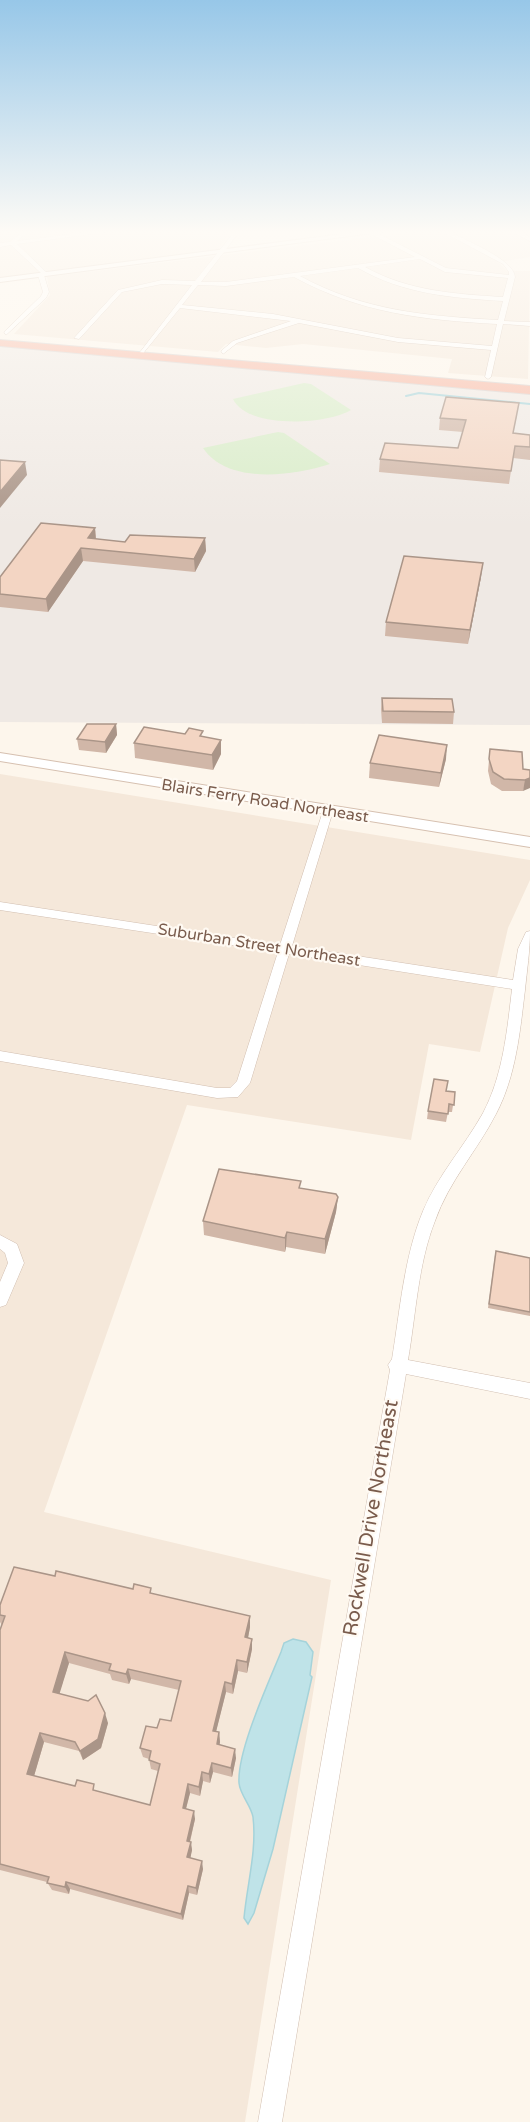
<svg xmlns="http://www.w3.org/2000/svg" width="530" height="2122" viewBox="0 0 530 2122" font-family="'Varela Round',sans-serif">
  <style>
    .residential { fill: #f5e8da }
    .industrial { fill: #efe9e4 }
    .green { fill: #d8ecc9 }
    .water { fill: #bfe3e8; stroke: #a5d3da; stroke-width: 1.5 }
    .lines { fill: none; stroke-linecap: round; stroke-linejoin: round }
    .stream { stroke: #a5d3da; stroke-width: 2 }
    .street-casing { stroke: #d1beb0; stroke-width: 1 }
    .secondary-casing { stroke: #d6c0b0; stroke-width: 2 }
    .highway-casing { stroke: #dad1cd; stroke-width: 2 }
    .street { fill: #fff; fill-rule: evenodd }
    .secondary { fill: #fff; fill-rule: evenodd }
    .highway { fill: #f7b7a3; fill-rule: evenodd }
    .wall { fill: #d1b7a8; fill-rule: evenodd }
    .shaded-wall { fill: #aa9588 }
    .building { fill: #f3d5c3; stroke: #aa9588; stroke-width: 1.5; fill-rule: evenodd }
    .labels { text-anchor: middle; dominant-baseline: central; stroke-width: 4.5; stroke-linejoin: round; paint-order: stroke }
    .street-label { font-size: 16px; fill: #7a5c4d; stroke: #fffaf3 }
    .near-street-label { font-size: 20px; fill: #7a5c4d; stroke: #fffaf3 }
  </style>
  <rect width="100%" height="100%" fill="#fdf6ec"/>
  <g class="residential">
    <path d="M0,231H232L217,251L0,278Z"/>
    <path d="M417,231H530V257L498,262L507,271H530L528,379L448,373L452,359L303,344L266,348L226,344L218,352L14,334L50,295L47,277Z"/>
    <path d="M0,774L530,860V880L508,928L480,1052L429,1044L411,1140L187,1105L44,1512L331,1580L245,2122H0Z"/>
  </g>
  <path class="industrial" d="M0,343L530,390V725L0,722Z"/>
  <g class="green">
    <path d="M304,383L311,384L351,410C326,425 247,429 233,399Z"/>
    <path d="M278,432L284,433L330,464C293,476 228,485 203,448Z"/>
  </g>
  <path class="water" d="M293,1639L306,1642L313,1652L310,1675L312,1677L273,1849L254,1913L248,1924L244,1918C247,1884 257,1851 253,1817C251,1805 240,1795 239,1783C237,1751 268,1684 281,1652L284,1643Z"/>
  <g class="lines">
    <path class="stream" d="M406,396L419,393L530,404"/>
    <defs>
      <g id="street">
        <path d="M23,231H29L17,241L97,231H114L17,244L48,274L44,275L49,292L46,298L6,335L4,332L41,296L43,292L38,275L41,273L11,245L0,247V243L10,242Z"/>
        <path d="M235,231H240L201,282H226L415,257L371,234L373,231L446,268L509,275V272L503,264L441,231H448C464,240 514,259 515,277L504,321L530,322V326L503,324L491,377L488,379L485,377L491,350L398,342L299,323L237,343L223,354L221,351L233,341L291,321L180,308L141,356H137L192,285L162,284L122,292L79,339L74,338L118,290L162,280L195,281ZM420,259L445,272L508,278L503,297C455,294 408,291 365,267ZM358,268C403,294 452,298 503,301L498,320C427,316 364,311 300,276ZM294,277C360,313 423,320 497,324L492,346L398,338L273,314L182,305L198,285L226,286Z"/>
        <path d="M511,231H518L530,237V241Z"/>
        <path d="M328,808L333,811L292,946L513,980L518,949L526,932L530,931C530,951 527,970 525,990C520,1032 516,1076 496,1114C477,1151 449,1181 435,1221C418,1264 416,1314 408,1360L530,1383V1399L406,1374L282,2122H258L390,1370L388,1365L392,1359C400,1310 404,1257 423,1211C438,1175 464,1147 483,1113C503,1075 507,1031 512,989L289,954L250,1083L238,1097L217,1098L0,1061V1051L217,1088H230L237,1081L278,952L0,910V902L280,945L323,811Z"/>
        <path d="M0,1235L17,1244L24,1263L6,1305L0,1307V1282L8,1263L5,1253L0,1249Z"/>
      </g>
      <g id="secondary">
        <path d="M366,231H388L0,282V278Z"/>
        <path d="M0,753L530,837V847L0,761Z"/>
      </g>
      <path id="highway" d="M0,340L530,386V394L0,346Z"/>
    </defs>
    <use href="#street" class="street-casing"/>
    <use href="#secondary" class="secondary-casing"/>
    <use href="#highway" class="highway-casing"/>
    <use href="#street" class="street"/>
    <use href="#secondary" class="secondary"/>
    <use href="#highway" class="highway"/>
  </g>
  <g class="wall">
    <path d="M517,415L513,433L530,435V460L513,458L509,484L379,472L380,459L458,448L463,432L439,430L440,418Z"/>
    <path d="M95,528L96,539L125,542L205,538L206,551L195,572L83,561L48,612L0,607V577Z"/>
    <path d="M481,577L468,644L385,636L386,622Z"/>
    <path d="M382,698L454,712L453,724L382,723L381,709Z"/>
    <path d="M116,724L117,735L106,753L79,750L77,739Z"/>
    <path d="M185,734L203,737L221,754L213,770L135,758L134,743Z"/>
    <path d="M490,749L523,769L530,770L523,791H502L491,784L488,771Z"/>
    <path d="M446,759L439,787L369,778L370,763Z"/>
    <path d="M446,1091L455,1092L452,1112H448L446,1122L427,1119L428,1111Z"/>
    <path d="M301,1188L338,1197L336,1212L325,1254L286,1247L285,1252L204,1235L203,1221Z"/>
    <path d="M495,1255L530,1258V1316L488,1308Z"/>
    <path d="M55,1576L152,1594L250,1627L248,1638L252,1649L247,1673L238,1671L233,1694L226,1692L216,1731L219,1732L220,1742L219,1745L236,1758L232,1777L213,1772L210,1783L203,1781L200,1796L190,1793L186,1809L195,1819L190,1842L192,1850L190,1858L203,1869L197,1895L189,1893L183,1920L70,1889L69,1894L52,1890L47,1882L0,1870V1630L2,1625L0,1622V1605ZM69,1663L110,1674L112,1680L129,1684L131,1679L179,1690L171,1721L157,1728L140,1748L143,1757L149,1759L151,1769L158,1771L150,1805L34,1776L44,1742L79,1751L83,1760L101,1748L108,1723L59,1693Z"/>
  </g>
  <g class="shaded-wall">
    <path d="M25,462L27,475L0,508V492Z"/>
    <path d="M95,528L96,541L88,538Z"/>
    <path d="M205,538L206,551L195,572L194,559Z"/>
    <path d="M81,548L83,561L48,612L46,599Z"/>
    <path d="M483,563L481,577L468,644L470,630Z"/>
    <path d="M116,724L117,735L106,753L105,742Z"/>
    <path d="M221,740V754L213,770L212,755Z"/>
    <path d="M447,745L446,759L439,787L441,773Z"/>
    <path d="M530,778V788L523,791L525,780Z"/>
    <path d="M338,1197L336,1212L325,1254V1239Z"/>
    <path d="M287,1232L286,1247L285,1252V1238Z"/>
    <path d="M250,1616V1627L246,1648L245,1637Z"/>
    <path d="M252,1639V1649L247,1673V1662Z"/>
    <path d="M65,1652L69,1663L57,1702L53,1692Z"/>
    <path d="M237,1660L238,1671L233,1694L232,1684Z"/>
    <path d="M128,1669L131,1679L129,1684L126,1674Z"/>
    <path d="M225,1682L226,1692L214,1740L213,1731Z"/>
    <path d="M105,1713L108,1723L101,1748L83,1760L80,1751Z"/>
    <path d="M219,1732L220,1742L218,1754L217,1744Z"/>
    <path d="M40,1733L44,1742L32,1783L27,1774Z"/>
    <path d="M235,1749L236,1758L232,1777L231,1768Z"/>
    <path d="M212,1763L213,1772L210,1783L209,1774Z"/>
    <path d="M202,1772L203,1781L200,1796L199,1787Z"/>
    <path d="M188,1784L190,1793L184,1816L183,1808Z"/>
    <path d="M194,1811L195,1819L188,1849L187,1841Z"/>
    <path d="M191,1842L192,1850L189,1865L187,1857Z"/>
    <path d="M202,1861L203,1869L197,1895L196,1888Z"/>
    <path d="M66,1882L70,1889L69,1894L65,1887Z"/>
    <path d="M188,1886L189,1893L183,1920L181,1914Z"/>
  </g>
  <g class="building">
    <path d="M446,397L519,403L513,433L530,435V447L515,446L511,471L380,459L385,443L458,448L466,420L440,418Z"/>
    <path d="M0,460L25,462L0,492Z"/>
    <path d="M41,523L95,528L88,538L125,542L130,535L205,538L194,559L81,548L46,599L0,594V577Z"/>
    <path d="M404,556L483,563L470,630L386,622Z"/>
    <path d="M382,698L452,699L454,712L383,711Z"/>
    <path d="M87,724H116L105,742L77,739Z"/>
    <path d="M144,727L185,734L189,728L203,731L200,736L221,740L212,755L134,743Z"/>
    <path d="M379,735L447,745L441,773L370,763Z"/>
    <path d="M490,749L522,752L523,769L530,770V778L525,780L504,779L493,772L489,759Z"/>
    <path d="M434,1079L448,1081L446,1091L455,1092L454,1105L449,1104L448,1114L428,1111Z"/>
    <path d="M219,1169L301,1181L299,1188L336,1194L338,1197L325,1239L287,1232L285,1238L203,1221Z"/>
    <path d="M496,1251L530,1258V1312L489,1304Z"/>
    <path d="M14,1567L55,1576L56,1571L133,1589L134,1584L151,1588L150,1593L250,1616L245,1637L252,1639L247,1662L237,1660L232,1684L225,1682L213,1731L219,1732L217,1744L235,1749L231,1768L212,1763L209,1774L202,1772L199,1787L188,1784L183,1808L194,1811L187,1841L191,1842L187,1857L202,1861L196,1888L188,1886L181,1914L66,1882L65,1887L47,1883L49,1877L0,1864V1630L5,1616L0,1615V1605ZM65,1652L111,1664L109,1670L126,1674L128,1669L181,1681L171,1721L160,1719L157,1728L146,1726L140,1748L151,1751L149,1760L160,1764L150,1805L93,1790L94,1784L77,1780L75,1786L27,1774L40,1733L75,1742L80,1751L98,1739L105,1713L96,1695L88,1701L53,1692Z"/>
  </g>
  <linearGradient id="sky" x2="0" y2="1"><stop stop-color="#97c7e8"/><stop offset="0.44" stop-color="#fefbf6"/><stop offset="1" stop-color="#fefbf6" stop-opacity="0"/></linearGradient>
  <rect width="530" height="528" fill="url(#sky)"/>
  <g class="labels">
    <g class="street-label">
      <text transform="translate(265 801) rotate(9)">Blairs Ferry Road Northeast</text>
      <text transform="translate(259 945) rotate(9)">Suburban Street Northeast</text>
    </g>
    <g class="near-street-label">
      <text transform="translate(371 1518) rotate(-80)">Rockwell Drive Northeast</text>
    </g>
  </g>
</svg>
